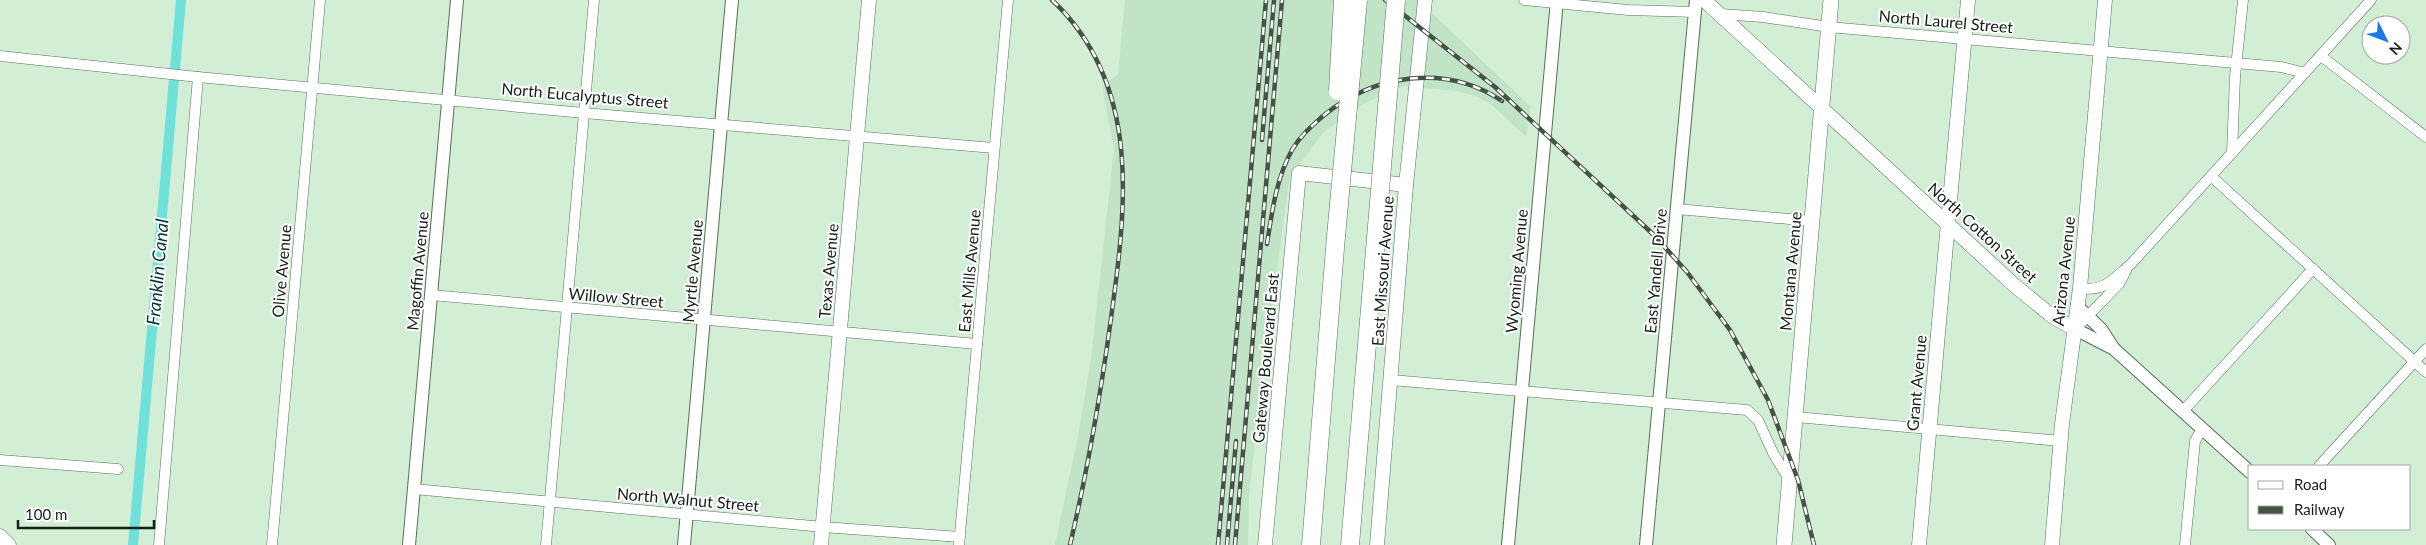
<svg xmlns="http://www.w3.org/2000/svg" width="2426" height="545" viewBox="0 0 2426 545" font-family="Lato,sans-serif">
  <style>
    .built { fill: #c2e4c6 }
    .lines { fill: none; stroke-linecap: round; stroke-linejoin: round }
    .canal { stroke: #70e0db; stroke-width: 10 }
    .minor-casing { stroke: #57705b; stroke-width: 11 }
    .tertiary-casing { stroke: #57705b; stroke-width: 14 }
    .secondary-casing { stroke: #57705b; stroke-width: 15 }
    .primary-casing { stroke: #57705b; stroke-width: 16 }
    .motorway-casing { stroke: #57705b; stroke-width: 19 }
    .minor { stroke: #fff; stroke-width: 10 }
    .tertiary { stroke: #fff; stroke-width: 12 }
    .secondary { stroke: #fff; stroke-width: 14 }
    .primary { stroke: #fff; stroke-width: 15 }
    .motorway { stroke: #fff; stroke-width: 18 }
    .rail-casing { stroke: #445346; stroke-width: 4.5 }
    .rail { stroke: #fff; stroke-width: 2.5; stroke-dasharray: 8; stroke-linecap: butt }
    .motorway-bridge-casing { stroke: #57705b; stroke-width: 19; stroke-linecap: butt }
    .motorway-bridge { stroke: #fff; stroke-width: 18 }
    .labels { text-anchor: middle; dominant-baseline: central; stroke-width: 4; stroke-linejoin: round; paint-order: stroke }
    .street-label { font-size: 16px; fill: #152017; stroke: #fff }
    .water-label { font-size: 18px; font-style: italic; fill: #003735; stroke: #fff }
  </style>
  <rect width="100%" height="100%" fill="#d2eed5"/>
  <path class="built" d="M1125,0H1421L1433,14L1531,107L1526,137L1492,105L1478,97L1456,91L1404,86L1365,103L1323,133L1302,161L1289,182L1258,412L1249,497L1248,545H1055L1079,431L1091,359L1114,149L1102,86L1118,74Z"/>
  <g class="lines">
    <path class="canal" d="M133,545L181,0"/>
    <defs>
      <g id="minor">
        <path d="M1524,0L1628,10L1695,12"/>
        <path d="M1721,14L1763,17L1829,27L2281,67L2305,73"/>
        <path d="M0,56L198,77L584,113L994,148"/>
        <path d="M2321,56L2426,137"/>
        <path d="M2232,153L2235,77L2243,0"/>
        <path d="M2211,176L2426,372"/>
        <path d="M1677,209L1812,221"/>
        <path d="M2080,288C2105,292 2113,279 2131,264L2371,0"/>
        <path d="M431,295L977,344"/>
        <path d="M2075,329L2119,284L2126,271"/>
        <path d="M1391,380L1747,410L1758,420L1773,453L1790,481"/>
        <path d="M2183,411L2313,269"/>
        <path d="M1796,417L2061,441"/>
        <path d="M0,460L118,469"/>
        <path d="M2319,466L2426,349"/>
        <path d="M414,489L823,527L960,537"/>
        <path d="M159,545L198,77"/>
        <path d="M272,545L320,0"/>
        <path d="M546,545L594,0"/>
        <path d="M959,545L1008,0"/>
        <path d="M2185,545L2195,441L2202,429"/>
      </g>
      <g id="tertiary">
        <path d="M2077,306L2101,329L2114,349"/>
        <path d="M2075,329L2114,349L2250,472"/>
        <path d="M2312,529L2329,545"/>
        <path d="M409,545L457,0"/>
        <path d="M684,545L732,0"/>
        <path d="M1508,545L1557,0"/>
        <path d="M1646,545L1696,0"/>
      </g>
      <g id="secondary">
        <path d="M1704,0L2014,285L2053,317L2075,329"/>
        <path d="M0,536L9,545"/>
        <path d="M821,545L869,0"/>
        <path d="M1265,545L1299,173L1406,185"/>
        <path d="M1377,545L1406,185L1425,0"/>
        <path d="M1919,545L1968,0"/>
        <path d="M2052,545L2062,424L2080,288L2105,0"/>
      </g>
      <path id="primary" d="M1784,545L1831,0"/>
      <g id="motorway">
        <path d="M1311,545L1336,236"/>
        <path d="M1350,545L1376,238"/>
      </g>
    </defs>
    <use href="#minor" class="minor-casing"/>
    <use href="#tertiary" class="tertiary-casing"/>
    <use href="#secondary" class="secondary-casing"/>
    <use href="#primary" class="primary-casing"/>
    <use href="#motorway" class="motorway-casing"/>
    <use href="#minor" class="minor"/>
    <use href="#tertiary" class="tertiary"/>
    <use href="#secondary" class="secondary"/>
    <use href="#primary" class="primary"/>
    <use href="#motorway" class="motorway"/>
    <defs>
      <g id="rail">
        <path d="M1052,0C1148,90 1124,223 1108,340C1098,409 1086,477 1070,545"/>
        <path d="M1385,0L1495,87L1655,236L1687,272L1730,330L1768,400L1798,480L1814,545"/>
        <path d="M1262,140L1274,0"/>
        <path d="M1267,244C1272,212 1276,179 1292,150C1300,136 1312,126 1323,116C1374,74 1446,63 1502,101"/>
        <path d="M1218,545L1266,0"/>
        <path d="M1227,545L1236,441"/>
        <path d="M1235,545L1282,0"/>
      </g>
    </defs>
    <use href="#rail" class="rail-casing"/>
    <use href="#rail" class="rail"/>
    <defs>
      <g id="motorway-bridge">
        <path d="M1338,91L1343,0"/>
        <path d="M1336,236L1358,0"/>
        <path d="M1376,238L1396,0"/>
      </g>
    </defs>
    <use href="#motorway-bridge" class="motorway-bridge-casing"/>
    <use href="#motorway-bridge" class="motorway-bridge"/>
  </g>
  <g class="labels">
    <g class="street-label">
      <text transform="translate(1946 21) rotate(5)">North Laurel Street</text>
      <text transform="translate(585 95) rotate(5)">North Eucalyptus Street</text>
      <text transform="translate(1983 232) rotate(42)">North Cotton Street</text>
      <text transform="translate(281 271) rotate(-85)">Olive Avenue</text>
      <text transform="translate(417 271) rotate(-85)">Magoffin Avenue</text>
      <text transform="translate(692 271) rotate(-85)">Myrtle Avenue</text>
      <text transform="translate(828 271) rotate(-85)">Texas Avenue</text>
      <text transform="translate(969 271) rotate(-85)">East Mills Avenue</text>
      <text transform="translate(1382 271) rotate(-86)">East Missouri Avenue</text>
      <text transform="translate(1516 271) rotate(-85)">Wyoming Avenue</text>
      <text transform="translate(1655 271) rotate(-85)">East Yandell Drive</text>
      <text transform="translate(1790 271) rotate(-85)">Montana Avenue</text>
      <text transform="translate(2063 271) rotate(-84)">Arizona Avenue</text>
      <text transform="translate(616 297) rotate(5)">Willow Street</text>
      <text transform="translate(1265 358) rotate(-85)">Gateway Boulevard East</text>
      <text transform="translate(1916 383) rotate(-85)">Grant Avenue</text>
      <text transform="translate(688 499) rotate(5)">North Walnut Street</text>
    </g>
    <g class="water-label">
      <text transform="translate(157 272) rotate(-85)">Franklin Canal</text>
    </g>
  </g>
  <rect x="2248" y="465" width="162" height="65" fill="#ffffff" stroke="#a1a6a2"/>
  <rect x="2258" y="481" width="25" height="8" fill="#ffffff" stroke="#a1a6a2"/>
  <text x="2294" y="490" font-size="15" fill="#152017">Road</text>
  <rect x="2258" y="506" width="25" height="8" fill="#445346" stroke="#a1a6a2"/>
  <text x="2294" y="515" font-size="15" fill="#152017">Railway</text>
  <g transform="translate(2386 40) rotate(132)"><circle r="24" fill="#ffffff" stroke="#a1a6a2"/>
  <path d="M0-4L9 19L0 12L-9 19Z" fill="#1b7be4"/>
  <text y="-8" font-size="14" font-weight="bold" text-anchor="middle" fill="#152017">N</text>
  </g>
  <path d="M18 520v8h136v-8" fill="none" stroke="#152017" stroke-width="2.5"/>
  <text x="25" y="520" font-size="15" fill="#152017" stroke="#ffffff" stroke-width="4" paint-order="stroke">100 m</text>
</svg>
